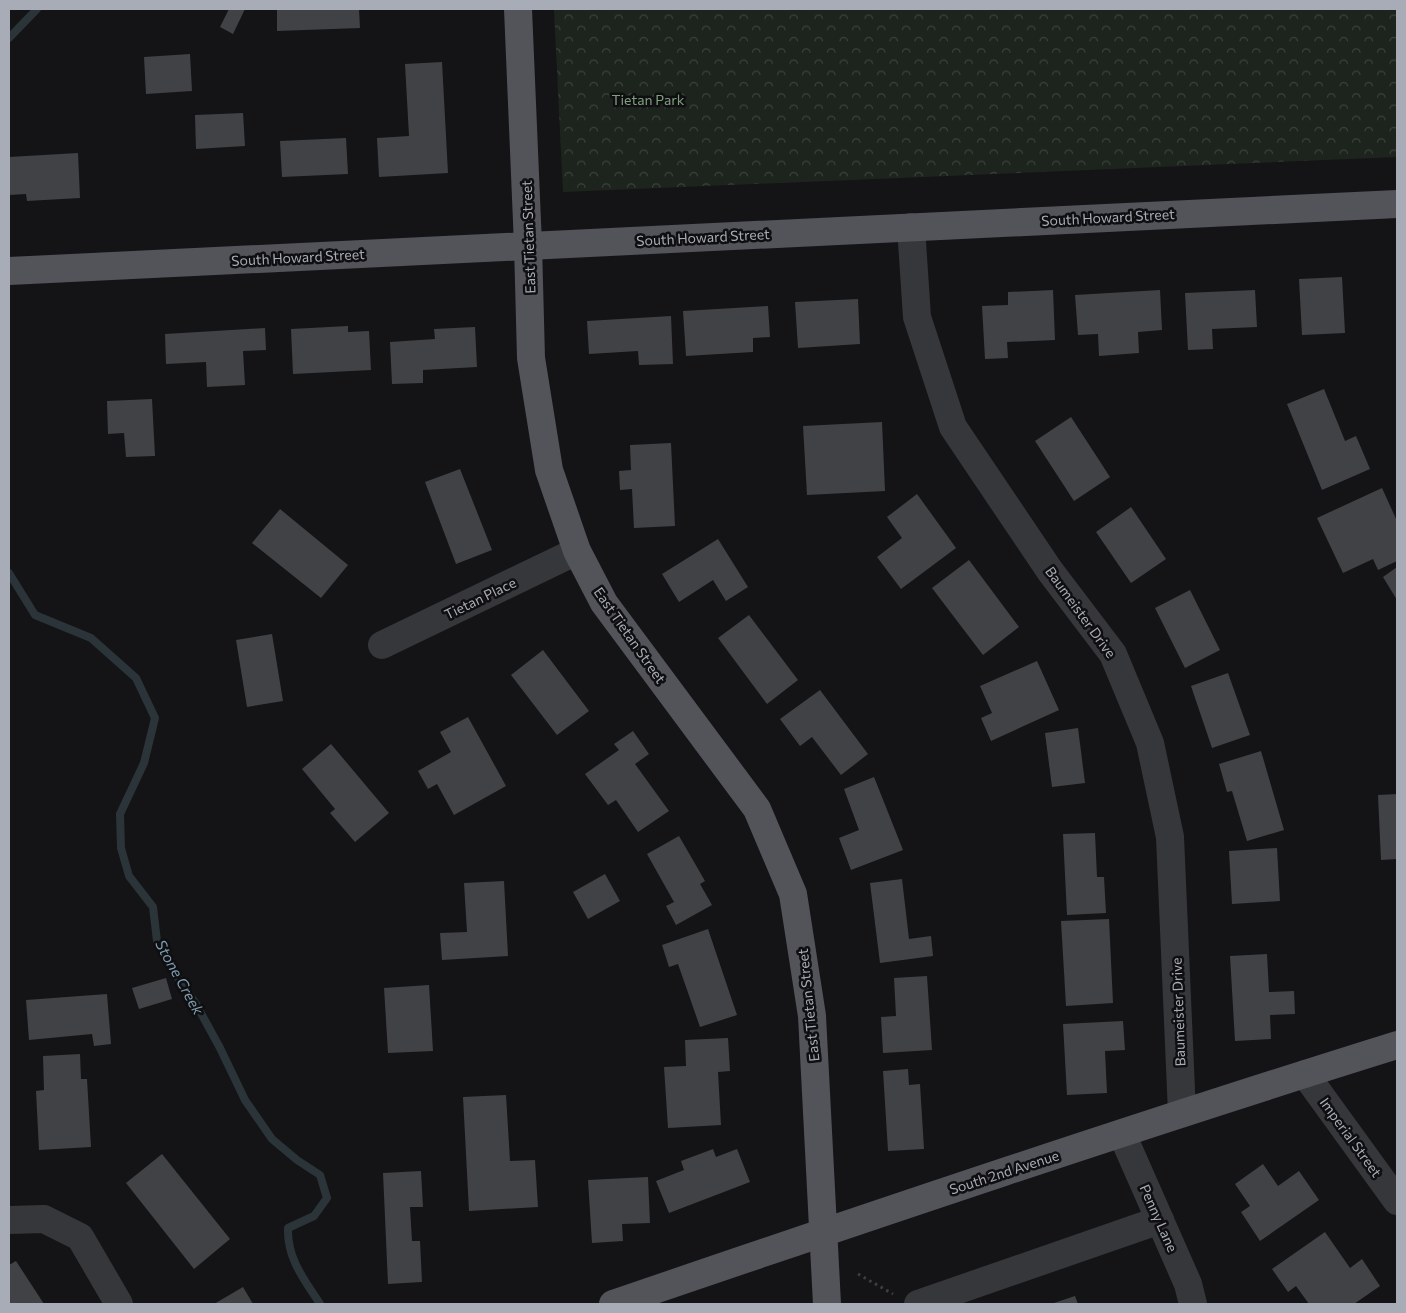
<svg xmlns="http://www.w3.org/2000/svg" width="1406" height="1313" viewBox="0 0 1406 1313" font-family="Commissioner,sans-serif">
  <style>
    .park { fill: url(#park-crowns) }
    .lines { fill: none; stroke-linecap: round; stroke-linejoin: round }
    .stream { stroke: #2b3439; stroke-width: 8 }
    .building { fill: #414246 }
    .path { stroke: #3c3e42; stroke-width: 3; stroke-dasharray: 2.5 4; stroke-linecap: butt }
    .minor { stroke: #36373b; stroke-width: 28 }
    .major { stroke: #52545a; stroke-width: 28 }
    .labels { text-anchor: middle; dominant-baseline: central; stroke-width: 5; stroke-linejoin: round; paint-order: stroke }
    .park-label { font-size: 14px; fill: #7fa07f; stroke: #0f0f11 }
    .street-label { font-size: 14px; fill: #a7acb6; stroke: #0f0f11 }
    .water-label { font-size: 15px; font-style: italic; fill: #7f9baf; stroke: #0f0f11 }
  </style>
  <defs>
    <pattern id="park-crowns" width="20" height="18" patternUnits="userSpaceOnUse" patternTransform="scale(1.25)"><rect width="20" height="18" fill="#1d241d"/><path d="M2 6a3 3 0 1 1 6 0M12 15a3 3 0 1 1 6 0" fill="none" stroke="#3b413c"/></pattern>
  </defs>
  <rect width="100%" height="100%" fill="#141416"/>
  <path class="park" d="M554,9H1397V157L563,192Z"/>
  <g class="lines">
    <g class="stream">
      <path d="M9,38L37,9"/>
      <path d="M9,573L35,615L91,638L136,678L155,718L144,763L120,814L121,848L129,876L153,907L157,941L170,966L196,1004L220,1048L245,1100L272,1139L297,1160L320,1175L327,1198L314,1216L288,1228C287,1259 304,1279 320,1304"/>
    </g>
  </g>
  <g class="building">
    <path d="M229,9H245L233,34L220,27Z"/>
    <path d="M277,9H359L360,28L277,31Z"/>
    <path d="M190,54L192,91L146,94L144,57Z"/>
    <path d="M442,62L448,173L379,177L377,138L409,136L405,64Z"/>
    <path d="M243,113L245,146L196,149L195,115Z"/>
    <path d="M346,138L348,174L282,177L280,141Z"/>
    <path d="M78,153L80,198L27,201L26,194L9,195V157Z"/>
    <path d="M1342,277L1345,333L1302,335L1299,279Z"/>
    <path d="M1053,290L1055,340L1007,342L1008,358L985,359L982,306L1008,305V292Z"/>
    <path d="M1160,290L1162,330L1138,332L1139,353L1099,356L1098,334L1078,335L1075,295Z"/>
    <path d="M1255,290L1257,327L1212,329L1213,349L1188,350L1185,293Z"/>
    <path d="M858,299L860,344L798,348L795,302Z"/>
    <path d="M768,306L770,337L753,338V352L686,356L683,311Z"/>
    <path d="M671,316L673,364L639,365L638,351L589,354L587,321Z"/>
    <path d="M348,326V332L369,331L371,370L293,374L291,329Z"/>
    <path d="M475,327L477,367L423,370V383L392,384L390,342L435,339L434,329Z"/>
    <path d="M265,328L266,350L243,351L245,385L207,387L206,362L166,364L165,334Z"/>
    <path d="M1324,389L1345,441L1356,436L1370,469L1322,490L1287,404Z"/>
    <path d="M152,399L155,456L126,457L124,433L108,434L107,401Z"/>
    <path d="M1071,417L1110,477L1074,501L1035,441Z"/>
    <path d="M882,422L885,491L807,495L803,426Z"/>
    <path d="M671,443L675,526L634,528L632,489L620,490L619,471L631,470L630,445Z"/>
    <path d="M460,469L492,550L456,564L425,482Z"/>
    <path d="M1382,488L1397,521V561L1378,570L1373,559L1343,573L1317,518Z"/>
    <path d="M917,494L956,548L901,589L877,557L902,538L887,517Z"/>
    <path d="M1131,507L1166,559L1131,583L1096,532Z"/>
    <path d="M280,509L348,565L321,598L252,543Z"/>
    <path d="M718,539L748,587L726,601L713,580L679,602L662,574Z"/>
    <path d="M969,560L1019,627L983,655L932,588Z"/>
    <path d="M1397,567V600L1383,577Z"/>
    <path d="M1190,590L1220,650L1185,668L1155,608Z"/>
    <path d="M749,615L798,680L767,704L718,638Z"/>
    <path d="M272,634L283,701L247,707L236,640Z"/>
    <path d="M543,650L589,711L557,735L511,675Z"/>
    <path d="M1037,661L1059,710L991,741L981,718L992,713L980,686Z"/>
    <path d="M1228,673L1250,735L1212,748L1191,686Z"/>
    <path d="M820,690L868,754L841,775L812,737L800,746L780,719Z"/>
    <path d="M468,717L506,786L454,815L437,784L428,789L418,771L451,752L440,732Z"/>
    <path d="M1078,728L1085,783L1052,787L1045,733Z"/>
    <path d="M633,731L649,754L635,764L669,811L638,832L616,800L608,805L585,774L619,750L614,744Z"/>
    <path d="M331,744L389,813L355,842L330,813L335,809L302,769Z"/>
    <path d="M1261,751L1284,830L1247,841L1232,791L1227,792L1219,764Z"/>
    <path d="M874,777L903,850L851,870L839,838L859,830L844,789Z"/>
    <path d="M1397,794V859L1381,860L1378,795Z"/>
    <path d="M1095,833L1097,877H1104L1106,913L1067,915L1063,834Z"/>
    <path d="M679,836L705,881L700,884L712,905L676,925L666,906L674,902L647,854Z"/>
    <path d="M1277,848L1280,901L1232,904L1229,851Z"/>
    <path d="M605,874L620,901L588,919L573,892Z"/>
    <path d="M902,879L909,939L931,936L933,956L880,963L870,883Z"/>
    <path d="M504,881L508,956L442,960L440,933L467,932L464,883Z"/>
    <path d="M1109,919L1113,1003L1066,1006L1061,921Z"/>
    <path d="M708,929L737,1015L700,1027L678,964L669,967L662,945Z"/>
    <path d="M1267,954L1269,992L1294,991L1295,1014L1270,1015L1271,1039L1235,1041L1230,956Z"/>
    <path d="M927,976L932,1050L883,1053L881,1017L896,1016L894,978Z"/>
    <path d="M166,978L172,999L139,1009L132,988Z"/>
    <path d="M429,985L433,1051L388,1053L384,988Z"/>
    <path d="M107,994L111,1044L94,1046L92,1034L29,1040L26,1000Z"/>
    <path d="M1123,1021L1125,1050L1105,1051L1107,1093L1067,1095L1063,1024Z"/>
    <path d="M728,1038L730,1071L718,1072L721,1125L668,1128L664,1067L686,1066L685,1040Z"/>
    <path d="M80,1054L81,1079H87L91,1147L39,1150L36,1091L44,1090L43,1056Z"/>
    <path d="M908,1069L909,1085L920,1084L924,1149L888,1151L883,1071Z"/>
    <path d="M506,1095L510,1161L535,1160L538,1207L469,1211L463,1097Z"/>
    <path d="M713,1149L716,1157L737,1149L750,1182L669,1213L656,1181L684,1170L681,1161Z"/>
    <path d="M162,1154L230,1239L194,1269L126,1183Z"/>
    <path d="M1263,1164L1278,1186L1299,1171L1319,1200L1260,1241L1241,1212L1250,1206L1235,1184Z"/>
    <path d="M421,1171L423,1207H410L412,1241H420L422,1282L388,1284L383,1173Z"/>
    <path d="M648,1177L650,1223L622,1224L623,1241L592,1243L588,1180Z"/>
    <path d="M1325,1232L1350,1268L1362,1259L1380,1286L1354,1304H1309L1296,1286L1288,1292L1272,1269Z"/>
    <path d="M16,1261L44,1304H9V1265Z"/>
    <path d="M243,1287L253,1304H214Z"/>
    <path d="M1075,1296L1078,1304H1051Z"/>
  </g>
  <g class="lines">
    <path class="path" d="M858,1274L893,1294"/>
    <g class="minor">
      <path d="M911,227L917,317L953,427L1050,571L1113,654L1150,743L1170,837L1182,1113"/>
      <path d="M382,645L577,551"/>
      <path d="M1305,1074L1397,1201"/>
      <path d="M1122,1134L1188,1284L1193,1304"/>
      <path d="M9,1220L44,1219L80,1237L119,1304"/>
      <path d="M918,1304L1160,1220"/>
    </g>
    <g class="major">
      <path d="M518,9L528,245L531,358L549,470L577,551L604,603L757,809L793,894L812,1016L827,1304"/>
      <path d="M9,271L1397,204"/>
      <path d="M613,1304C874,1215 1134,1127 1397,1045"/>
    </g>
  </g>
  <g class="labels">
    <g class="park-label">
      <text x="648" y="99">Tietan Park</text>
    </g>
    <g class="street-label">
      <text transform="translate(1108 217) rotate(-3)">South Howard Street</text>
      <text transform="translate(528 237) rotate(-92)">East Tietan Street</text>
      <text transform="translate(703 237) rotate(-3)">South Howard Street</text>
      <text transform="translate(298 257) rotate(-3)">South Howard Street</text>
      <text transform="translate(480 598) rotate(-26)">Tietan Place</text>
      <text transform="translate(1081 612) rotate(54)">Baumeister Drive</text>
      <text transform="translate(630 635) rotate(55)">East Tietan Street</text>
      <text transform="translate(808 1005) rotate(-96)">East Tietan Street</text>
      <text transform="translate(1178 1012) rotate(-92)">Baumeister Drive</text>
      <text transform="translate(1351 1137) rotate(54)">Imperial Street</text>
      <text transform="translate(1004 1172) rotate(-18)">South 2nd Avenue</text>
      <text transform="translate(1159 1218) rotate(66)">Penny Lane</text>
    </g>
    <g class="water-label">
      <text transform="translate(180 977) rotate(61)">Stone Creek</text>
    </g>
  </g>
  <rect width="1406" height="1313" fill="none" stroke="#a7acb6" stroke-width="20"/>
</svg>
